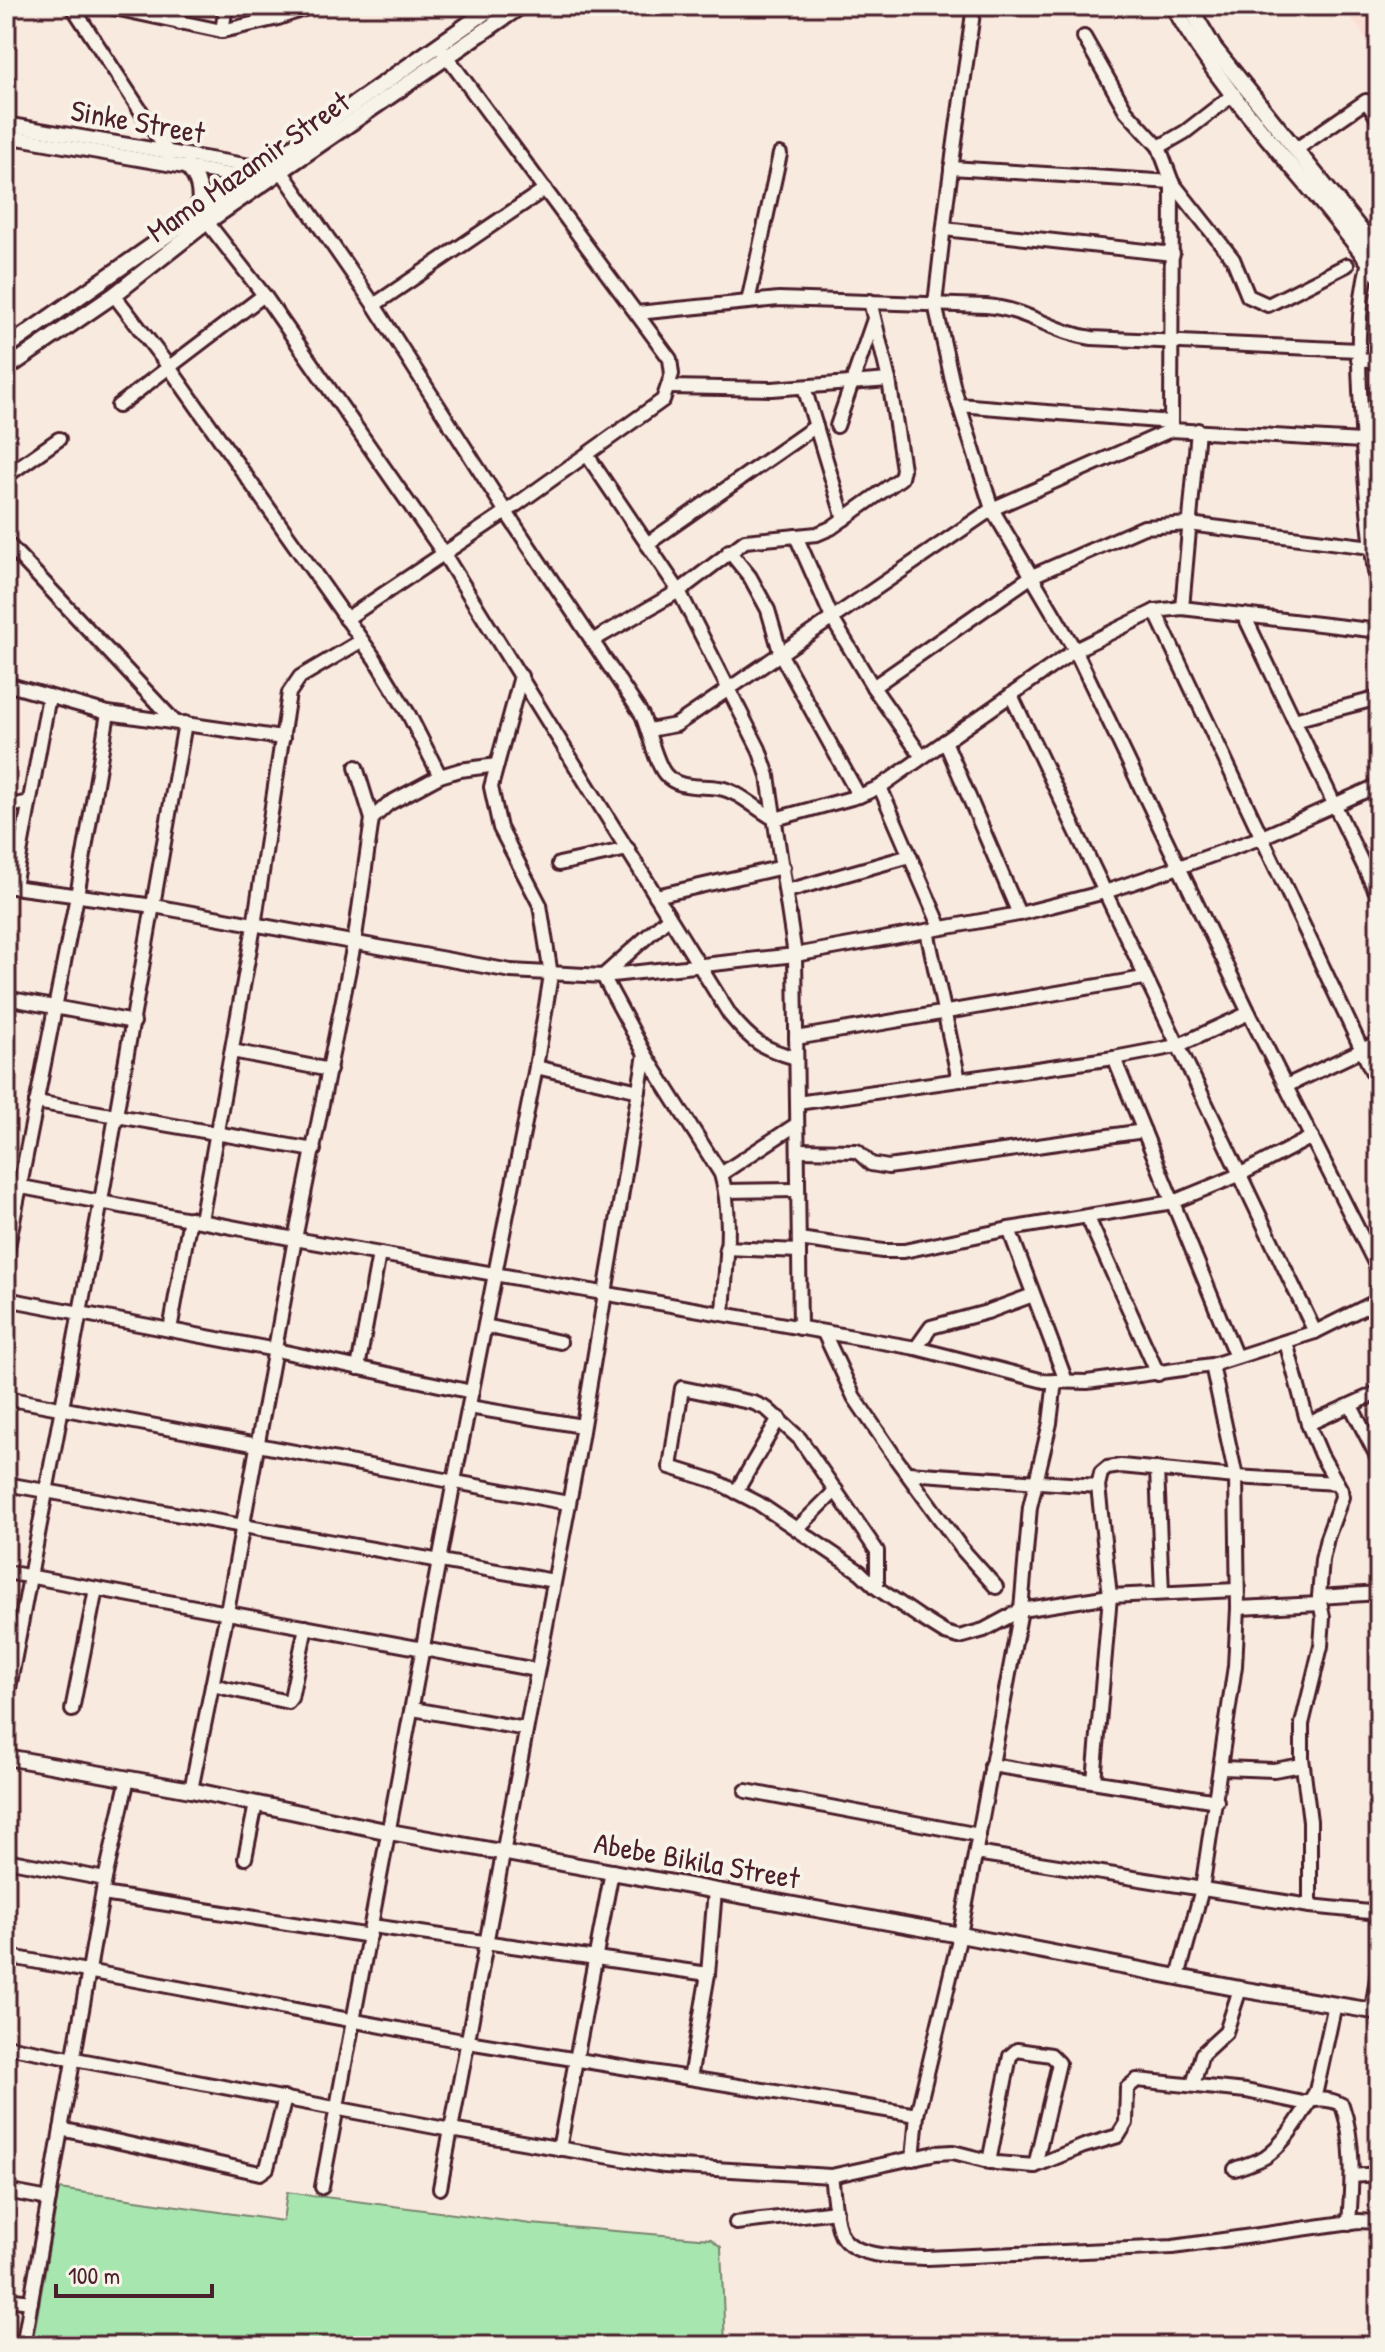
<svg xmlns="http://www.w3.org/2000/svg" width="1385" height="2352" viewBox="0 0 1385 2352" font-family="'Patrick Hand',sans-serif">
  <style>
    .built { fill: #fbdfd4 }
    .green { fill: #a7e7af; stroke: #78836d; stroke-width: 2 }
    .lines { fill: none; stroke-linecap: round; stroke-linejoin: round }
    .minor-casing { stroke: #4a1f2b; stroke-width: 18 }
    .major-casing { stroke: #4a1f2b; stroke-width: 20 }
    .minor { stroke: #f7f3e8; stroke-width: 12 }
    .major { stroke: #f7f3e8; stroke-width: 14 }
    .labels { text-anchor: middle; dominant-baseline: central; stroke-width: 8; stroke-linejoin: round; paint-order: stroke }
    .street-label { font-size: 30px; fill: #4a1f2b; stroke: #f7f3e8 }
  </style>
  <rect width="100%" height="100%" fill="#f9eadf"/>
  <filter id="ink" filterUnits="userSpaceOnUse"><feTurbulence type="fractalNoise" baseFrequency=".0125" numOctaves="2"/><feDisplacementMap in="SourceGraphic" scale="16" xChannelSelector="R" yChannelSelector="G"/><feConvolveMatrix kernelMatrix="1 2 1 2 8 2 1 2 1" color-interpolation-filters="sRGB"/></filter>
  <g filter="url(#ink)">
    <path class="built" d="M1343,6H1379V57Z"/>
    <path class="green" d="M59,2189L283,2221L287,2192L531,2224L711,2239L721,2247L725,2346H32Z"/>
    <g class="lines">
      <defs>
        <g id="minor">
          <path d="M72,6L169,154"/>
          <path d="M105,6L222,31L278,18L312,6"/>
          <path d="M169,6L180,23"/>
          <path d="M974,6L947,199L935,304L954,389L992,509L1075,650L1249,1013L1379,1271"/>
          <path d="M222,31L226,6"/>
          <path d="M1084,37L1126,111L1159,147"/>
          <path d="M6,124L262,168L265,172"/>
          <path d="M6,136L248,178L250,181"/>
          <path d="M1295,150L1366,101L1379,120"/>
          <path d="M951,168L1172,182L1233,259L1248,296L1268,305L1347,265"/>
          <path d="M282,172L374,305L506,512L642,715C649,731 655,762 665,774C678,790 702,785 719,788C739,791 757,810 775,819L859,796L880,787L1075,650L1155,611L1182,608L1379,631"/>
          <path d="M6,200L10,137"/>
          <path d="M207,222L264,295L444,554L730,1015C752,1042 763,1049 796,1058"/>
          <path d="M944,229L1173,254"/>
          <path d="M1369,261C1356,311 1358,358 1361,409C1364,473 1369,536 1379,600"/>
          <path d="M114,295L169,367L375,659L409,715L440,776"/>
          <path d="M748,302L780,154"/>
          <path d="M374,305L545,189"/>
          <path d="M637,313L779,299L986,306C1027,309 1054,333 1092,338L1358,350"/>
          <path d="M1358,359L1379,361"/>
          <path d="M670,387L772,389L889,380"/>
          <path d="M804,387L844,519"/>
          <path d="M959,405L1171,422"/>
          <path d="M118,406L264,295"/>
          <path d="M837,426L874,319"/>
          <path d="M1171,430L1172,182L1159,147L1185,132L1234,94"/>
          <path d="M587,455L679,591L759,749L768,776L795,955L800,1328"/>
          <path d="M6,476L59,439"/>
          <path d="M796,536L833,620L873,687L922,757"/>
          <path d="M6,542L174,721"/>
          <path d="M647,544L816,426"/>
          <path d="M729,551L750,577L768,610L781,655L859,796"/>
          <path d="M1182,608L1198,430"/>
          <path d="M1155,611L1379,1086"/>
          <path d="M1244,615L1379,898"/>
          <path d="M346,619L506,512L663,400L672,374L670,359L442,50"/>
          <path d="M592,641L679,591L745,541L817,534L831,528L901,478L903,469L889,380L870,301"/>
          <path d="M6,684L108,713L283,738"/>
          <path d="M873,687L1032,576L1144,527L1189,524L1379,548"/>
          <path d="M1011,695L1315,1332"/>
          <path d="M1294,720L1379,698"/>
          <path d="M649,730L676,725L992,509L1171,430L1362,441"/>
          <path d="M945,741L1019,914"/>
          <path d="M356,767L372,819"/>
          <path d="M880,787L941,928"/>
          <path d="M6,807L29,802"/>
          <path d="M559,864L628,849"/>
          <path d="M6,886L154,906L511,971L603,976L795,955L1019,914L1105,892L1179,867L1260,838L1379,785"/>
          <path d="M14,887L49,696"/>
          <path d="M787,891L910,856"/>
          <path d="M656,896L783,867"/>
          <path d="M927,931L959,1080"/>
          <path d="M6,998L134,1022"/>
          <path d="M796,1038L1144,978"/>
          <path d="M232,1051L330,1070"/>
          <path d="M645,1054L721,1174C734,1218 725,1269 723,1314"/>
          <path d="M1114,1058L1236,1357"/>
          <path d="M536,1067L639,1091"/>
          <path d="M1286,1086L1379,1042"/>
          <path d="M36,1102L314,1150"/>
          <path d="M797,1103L1114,1058L1177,1046L1249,1013"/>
          <path d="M798,1150L857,1151L871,1164L888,1167L1144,1131"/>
          <path d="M721,1174L797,1124"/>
          <path d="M6,1184L295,1239L916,1348L1044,1381L1087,1382L1212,1365L1315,1332L1379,1300"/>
          <path d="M726,1191L798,1190"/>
          <path d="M1088,1218L1158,1374"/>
          <path d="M201,1220L254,926L289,693L300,677L361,641"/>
          <path d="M1009,1229L1066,1381"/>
          <path d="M799,1239L883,1251H904L1009,1229L1173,1202L1239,1175L1312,1137"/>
          <path d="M726,1248L799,1251"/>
          <path d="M6,1257L77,896L108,713"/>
          <path d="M6,1299L276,1350L472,1392"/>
          <path d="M485,1326L560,1342"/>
          <path d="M170,1330L190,1218"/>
          <path d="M824,1333L854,1397L897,1460L962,1549L996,1587"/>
          <path d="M1286,1342L1308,1424L1321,1455L1341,1490L1342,1497L1327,1538L1322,1560L1319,1597L1323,1617L1321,1646L1302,1724V1758L1310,1821V1906"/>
          <path d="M916,1348L931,1327L987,1312L1033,1295"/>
          <path d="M358,1368L379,1254"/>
          <path d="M6,1398L568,1503"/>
          <path d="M1351,1406L1379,1460"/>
          <path d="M469,1407L582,1426"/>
          <path d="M1308,1424L1379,1392"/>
          <path d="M1157,1469L1162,1593"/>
          <path d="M908,1473L1098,1486"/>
          <path d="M6,1484L554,1581"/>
          <path d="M736,1492L779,1418"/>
          <path d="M797,1529L836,1490"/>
          <path d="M6,1572L537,1670"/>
          <path d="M877,1588V1551L800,1439L767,1409L754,1403L682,1388L670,1467L715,1481L758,1503L860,1572L877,1588L921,1618L945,1633L959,1637L984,1630L1021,1610L1110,1596L1236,1590"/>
          <path d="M1319,1597L1379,1593"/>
          <path d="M1238,1608L1320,1604"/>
          <path d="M212,1685L288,1702L291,1698L306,1627"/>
          <path d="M6,1704L101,1201L185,723"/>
          <path d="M413,1709L526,1729"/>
          <path d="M72,1710L96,1589"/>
          <path d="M991,1765L1217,1801"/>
          <path d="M1222,1768L1274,1770L1302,1765"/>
          <path d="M1094,1781L1110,1596L1098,1486L1101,1473L1107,1468L1121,1466L1236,1477L1337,1483"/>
          <path d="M191,1790L227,1612L295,1239L354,944L372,819L388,804L440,776L460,770L497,765"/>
          <path d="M746,1791L979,1835"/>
          <path d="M976,1853L1310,1906L1379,1913"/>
          <path d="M245,1858L256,1804"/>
          <path d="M6,1860L105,1879"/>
          <path d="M103,1894L370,1936"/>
          <path d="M1377,1912L1379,1877"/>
          <path d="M372,1926L708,1974"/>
          <path d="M6,1956L468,2042L917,2115"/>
          <path d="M1178,1977L1202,1889L1235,1666L1238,1608L1236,1477L1212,1365"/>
          <path d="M1372,2010L1379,1965"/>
          <path d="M6,2046L451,2130L664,2166L831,2176L936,2153L953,2152L996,2163L1035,2166L1084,2146L1118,2136L1126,2123L1127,2088L1137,2080L1246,2091L1303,2103C1315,2098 1330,2098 1342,2105C1355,2142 1352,2184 1349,2223"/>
          <path d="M690,2078L708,1974L715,1890"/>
          <path d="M1193,2085L1202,2054L1226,2032L1240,1989"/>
          <path d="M61,2129L260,2173L267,2168L285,2098"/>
          <path d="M559,2149L612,1871"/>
          <path d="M913,2159L917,2115L960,1935L1021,1610L1030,1507L1050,1423L1055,1381"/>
          <path d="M989,2162L1010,2056L1017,2050L1051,2055L1059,2063L1035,2166"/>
          <path d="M1235,2169C1245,2165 1256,2162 1265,2157C1286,2143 1303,2113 1316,2091L1335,2004"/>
          <path d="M831,2176C834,2194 834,2215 840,2232C849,2259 904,2257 927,2258L1173,2247L1358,2221L1379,2222"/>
          <path d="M1352,2176L1379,2174"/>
          <path d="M322,2187L454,1481L536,1067L551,975L540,905L500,828L491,787L521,676"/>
          <path d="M440,2188L577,1461L645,1054L603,976L669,917"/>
          <path d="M6,2191L49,2199"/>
          <path d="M736,2223L836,2211"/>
          <path d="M6,2299L31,2302"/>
          <path d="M23,2346L105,1879L128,1778"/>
        </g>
        <g id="major">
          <path d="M1173,6C1228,105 1314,184 1379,276"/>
          <path d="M1189,6L1214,48L1379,253"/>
          <path d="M187,167C200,179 201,194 199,211"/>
          <path d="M6,348L494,6"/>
          <path d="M6,369L114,295L207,222L521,6"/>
          <path d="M6,1757L191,1790L390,1832L960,1935L1240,1989L1379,2012"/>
        </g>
      </defs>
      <use href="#minor" class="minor-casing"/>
      <use href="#major" class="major-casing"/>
      <use href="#minor" class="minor"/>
      <use href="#major" class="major"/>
    </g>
  </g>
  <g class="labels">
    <g class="street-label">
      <text transform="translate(138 121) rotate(10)">Sinke Street</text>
      <text transform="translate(248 166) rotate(-35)">Mamo Mazamir Street</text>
      <text transform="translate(697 1860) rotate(10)">Abebe Bikila Street</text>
    </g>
  </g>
  <rect width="1385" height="2352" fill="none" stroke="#f7f3e8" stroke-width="32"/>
  <rect x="16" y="16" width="1353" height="2320" fill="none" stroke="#4a1f2b" stroke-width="3" filter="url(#ink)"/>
  <path d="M56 2284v12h156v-12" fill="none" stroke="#4a1f2b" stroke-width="4"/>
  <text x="68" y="2284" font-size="24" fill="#4a1f2b" stroke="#f7f3e8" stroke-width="6" paint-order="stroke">100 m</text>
</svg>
